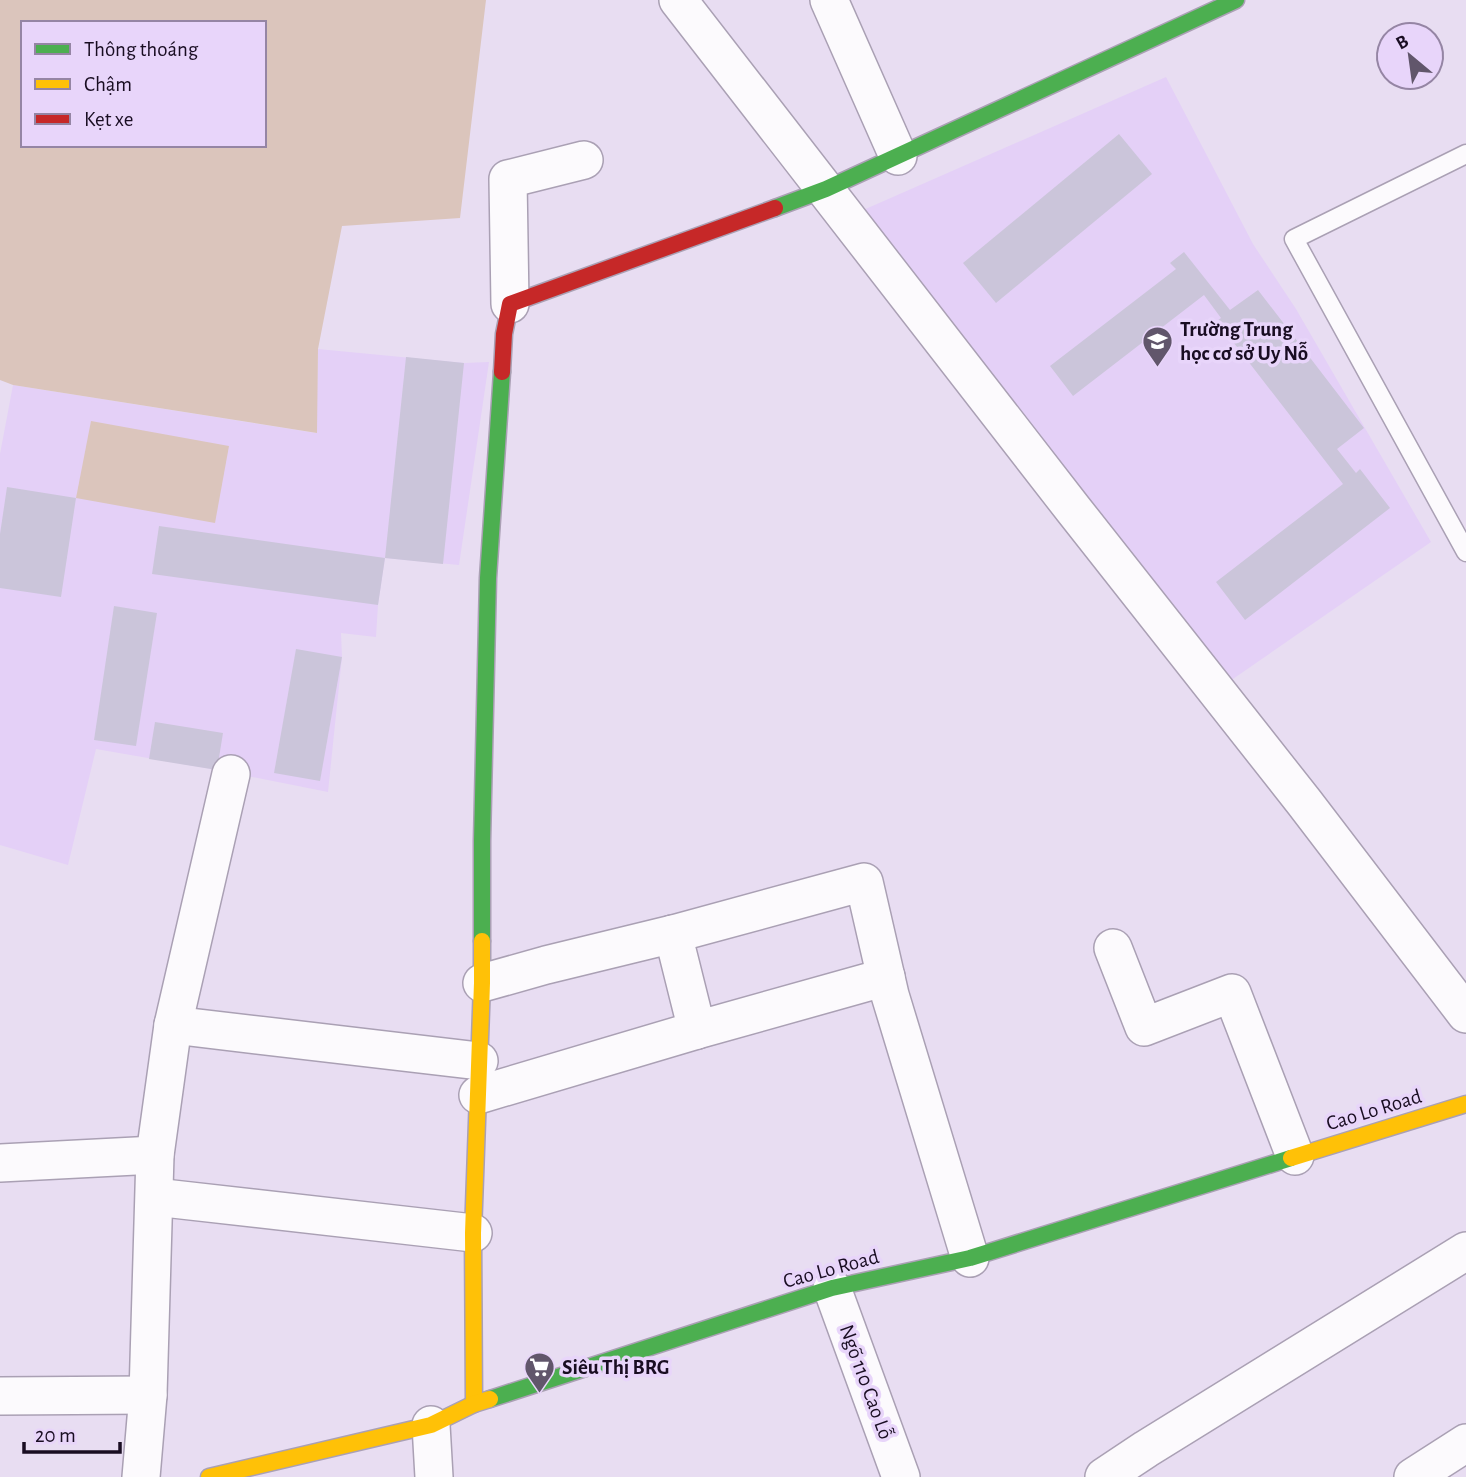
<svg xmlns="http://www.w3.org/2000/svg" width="1466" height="1477" viewBox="0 0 1466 1477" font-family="'Alegreya Sans',sans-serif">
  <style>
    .built { fill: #e4d0f7 }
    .green { fill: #dbc5bc; fill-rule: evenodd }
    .building { fill: #cbc5da }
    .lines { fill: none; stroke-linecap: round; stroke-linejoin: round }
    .lane-casing { stroke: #aaa0b4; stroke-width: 21 }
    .street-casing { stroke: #aaa0b4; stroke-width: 40 }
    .fast-casing { stroke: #aaa0b4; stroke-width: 19 }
    .slow-casing { stroke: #aaa0b4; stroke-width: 19 }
    .jam-casing { stroke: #aaa0b4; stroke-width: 19 }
    .lane { stroke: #fcfafd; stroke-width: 18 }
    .street { stroke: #fcfafd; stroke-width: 37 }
    .fast { stroke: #4caf50; stroke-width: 16 }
    .slow { stroke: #ffc107; stroke-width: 16 }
    .jam { stroke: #c62828; stroke-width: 16 }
    .labels { text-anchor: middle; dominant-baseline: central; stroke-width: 7; stroke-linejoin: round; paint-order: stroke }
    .poi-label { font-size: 21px; font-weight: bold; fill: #190d22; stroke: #e8d5fa; text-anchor: start }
    .street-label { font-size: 21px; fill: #190d22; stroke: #e8d5fa }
  </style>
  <rect width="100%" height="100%" fill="#e8ddf2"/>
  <g class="built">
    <path d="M1166,77L1253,244L1296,309L1431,542L1230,681L861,211Z"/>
    <path d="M318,349L464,363L489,362L459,565L385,558L378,605L376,637L341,633L342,657L328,792L217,770L96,749L68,865L0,845V454L13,385L316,433Z"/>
  </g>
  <g class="green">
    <path d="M0,0H486L460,218L342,226L318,349L317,433L13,385L0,380ZM23,23H264V145H23Z"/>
    <path d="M91,421L229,446L215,523L76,498Z"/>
  </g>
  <g class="building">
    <path d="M1119,134L1152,174L996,303L963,263Z"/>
    <path d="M1184,252L1230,310L1258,290L1364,428L1337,449L1356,473L1360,469L1390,508L1245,620L1216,582L1343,484L1217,321L1221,318L1204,295L1073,396L1050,366L1176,269L1170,263Z"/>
    <path d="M406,357L464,363L443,564L385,558Z"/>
    <path d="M7,487L76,498L61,597L0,588V534Z"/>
    <path d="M159,526L385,558L378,605L152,574Z"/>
    <path d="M114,606L157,613L136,746L94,740Z"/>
    <path d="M296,649L342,657L320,781L274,773Z"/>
    <path d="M155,722L223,733L217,770L149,759Z"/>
  </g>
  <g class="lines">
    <defs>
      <path id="lane" d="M1466,154L1294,239L1466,552"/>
      <g id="street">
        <path d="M678,0L1073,509L1304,802L1466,1014"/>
        <path d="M829,0L898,156"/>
        <path d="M510,304L508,179L584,160"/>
        <path d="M673,934L697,1030L886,977"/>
        <path d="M1113,948L1144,1027L1232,993L1295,1156"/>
        <path d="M482,983L546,965L673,934L864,882L890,995L970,1258"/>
        <path d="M173,1025L479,1061"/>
        <path d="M478,1095L697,1030"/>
        <path d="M0,1163L155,1155"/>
        <path d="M155,1197L473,1233"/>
        <path d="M832,1288L901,1477"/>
        <path d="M0,1396L148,1395"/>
        <path d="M431,1425L434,1477"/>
        <path d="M141,1477L148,1395L155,1155L173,1025L231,774"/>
        <path d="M1104,1477L1146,1449L1466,1251"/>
        <path d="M1413,1477L1466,1443"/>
      </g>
      <g id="fast">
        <path d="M775,208L826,189L1236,0"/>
        <path d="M482,941V841L488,578L502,372"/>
        <path d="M490,1399L832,1288L970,1258L1291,1158"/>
      </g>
      <g id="slow">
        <path d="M1291,1158L1466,1104"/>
        <path d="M474,1404L473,1233L482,983V941"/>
        <path d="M209,1477L431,1425L474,1404L490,1399"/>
      </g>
      <path id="jam" d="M502,372L504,334L510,304L775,208"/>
    </defs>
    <use href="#lane" class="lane-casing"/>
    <use href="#street" class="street-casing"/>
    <use href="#fast" class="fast-casing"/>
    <use href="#slow" class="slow-casing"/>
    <use href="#jam" class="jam-casing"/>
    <use href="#lane" class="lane"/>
    <use href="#street" class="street"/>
    <use href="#fast" class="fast"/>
    <use href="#slow" class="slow"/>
    <use href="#jam" class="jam"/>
  </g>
  <defs>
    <symbol id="school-pin" viewBox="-11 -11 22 30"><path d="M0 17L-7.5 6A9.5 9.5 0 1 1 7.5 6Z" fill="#61566b" stroke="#e8d5fa"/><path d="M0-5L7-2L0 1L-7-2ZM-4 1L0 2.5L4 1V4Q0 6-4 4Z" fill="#fff"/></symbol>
    <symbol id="supermarket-pin" viewBox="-11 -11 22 30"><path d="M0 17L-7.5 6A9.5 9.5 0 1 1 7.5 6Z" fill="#61566b" stroke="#e8d5fa"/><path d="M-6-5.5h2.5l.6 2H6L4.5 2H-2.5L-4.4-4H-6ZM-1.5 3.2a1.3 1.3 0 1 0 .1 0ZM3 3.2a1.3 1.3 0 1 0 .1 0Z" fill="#fff"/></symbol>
  </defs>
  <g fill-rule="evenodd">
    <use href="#school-pin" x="1140" y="324" width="35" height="47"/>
    <use href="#supermarket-pin" x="522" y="1350" width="35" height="47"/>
  </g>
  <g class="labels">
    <g class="poi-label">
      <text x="1180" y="329">Trường Trung<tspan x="1180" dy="24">học cơ sở Uy Nỗ</tspan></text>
      <text x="562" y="1367">Siêu Thị BRG</text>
    </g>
    <g class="street-label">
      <text transform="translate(1374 1110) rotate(-17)">Cao Lo Road</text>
      <text transform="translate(831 1269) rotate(-15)">Cao Lo Road</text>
      <text transform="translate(866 1382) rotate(70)">Ngõ 110 Cao Lỗ</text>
    </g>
  </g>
  <rect x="21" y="21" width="245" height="126" fill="#e8d5fa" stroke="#9585a4" stroke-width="2"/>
  <rect x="35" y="44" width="35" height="10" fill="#4caf50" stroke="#9585a4" stroke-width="2"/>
  <text x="84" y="56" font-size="21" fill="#190d22">Thông thoáng</text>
  <rect x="35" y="79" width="35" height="10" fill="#ffc107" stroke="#9585a4" stroke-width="2"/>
  <text x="84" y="91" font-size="21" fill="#190d22">Chậm</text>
  <rect x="35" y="114" width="35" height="10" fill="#c62828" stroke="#9585a4" stroke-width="2"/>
  <text x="84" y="126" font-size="21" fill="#190d22">Kẹt xe</text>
  <g transform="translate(1410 56) rotate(331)"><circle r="33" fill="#e8d5fa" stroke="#9585a4" stroke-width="2"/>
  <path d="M0-5L12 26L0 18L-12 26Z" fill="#61566b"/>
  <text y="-10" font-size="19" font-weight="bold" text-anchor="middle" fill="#190d22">B</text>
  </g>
  <path d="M24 1442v10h96v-10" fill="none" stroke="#190d22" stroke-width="3.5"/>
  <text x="35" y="1442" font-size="21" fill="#190d22" stroke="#e8d5fa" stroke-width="5" paint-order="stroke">20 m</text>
</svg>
